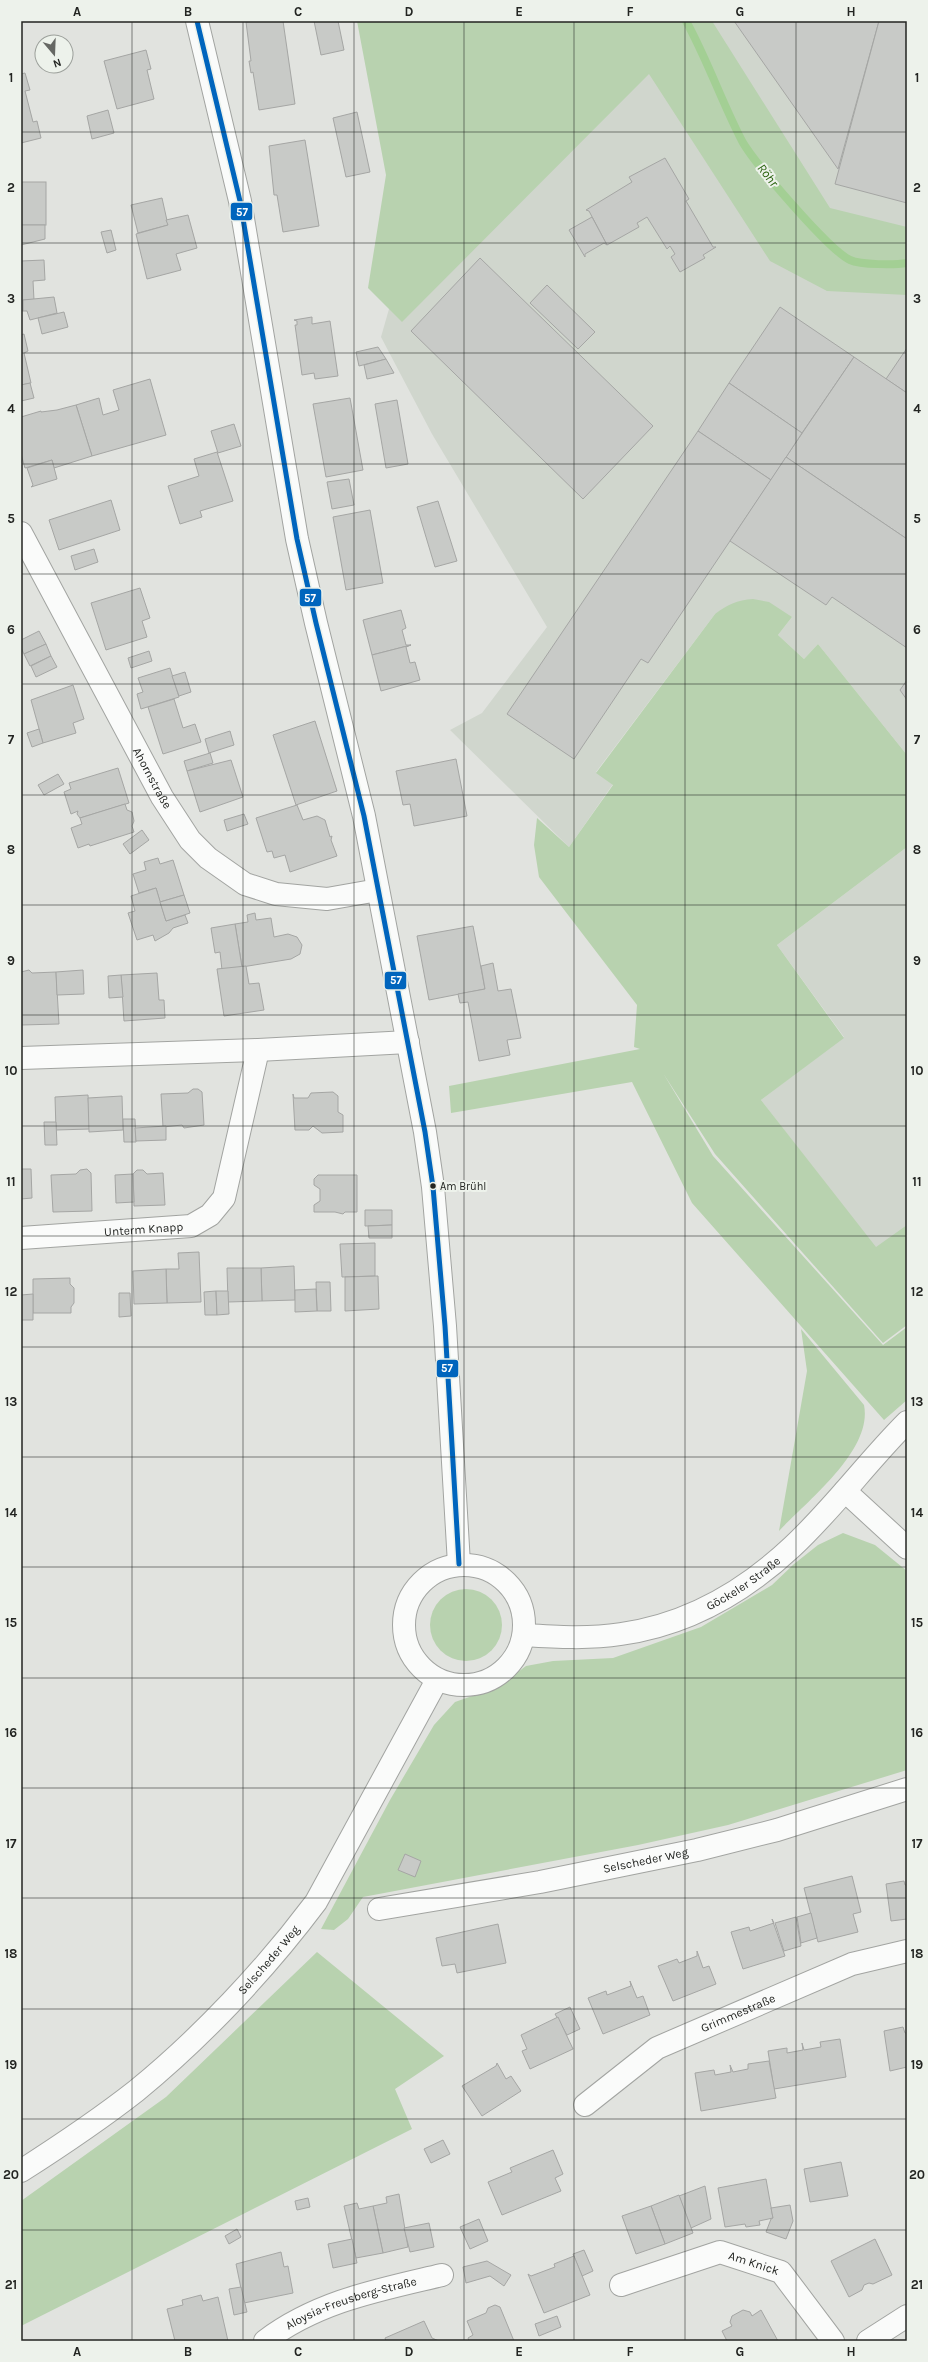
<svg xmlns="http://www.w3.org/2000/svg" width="928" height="2362" viewBox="0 0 928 2362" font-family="Karla,sans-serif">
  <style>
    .built { fill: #d0d6cd }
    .green { fill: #b8d2af }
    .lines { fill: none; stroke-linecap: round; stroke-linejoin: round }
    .stream { stroke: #a3cf94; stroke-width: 8 }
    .building { fill: #c8cac7; stroke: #a5a6a4 }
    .minor-casing { stroke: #a2a4a1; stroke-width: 24 }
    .tertiary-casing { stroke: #a2a4a1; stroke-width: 24 }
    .minor { stroke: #fafbfa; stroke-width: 22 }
    .tertiary { stroke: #fafbfa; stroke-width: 22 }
    .bus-1-casing { stroke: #edf2eb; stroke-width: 8 }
    .bus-1 { stroke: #0065bd; stroke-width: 5 }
    .grid { fill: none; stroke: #232522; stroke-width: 1; stroke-opacity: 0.55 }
    .bus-dot { fill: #232522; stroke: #edf2eb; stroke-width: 1.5 }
    .labels { text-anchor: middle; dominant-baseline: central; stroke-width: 4; stroke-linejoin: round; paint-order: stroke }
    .bus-label { font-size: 11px; fill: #232522; stroke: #edf2eb; text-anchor: start }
    .street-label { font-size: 12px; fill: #232522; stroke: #edf2eb }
    .water-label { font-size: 13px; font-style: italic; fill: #29620e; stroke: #edf2eb }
    .line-badge { stroke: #edf2eb; stroke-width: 1.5 }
    .badge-label { font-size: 11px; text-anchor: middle; font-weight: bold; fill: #fff }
    .neatline { fill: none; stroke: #232522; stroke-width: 1.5 }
    .grid-label { font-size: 13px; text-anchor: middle; font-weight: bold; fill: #232522 }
  </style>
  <rect width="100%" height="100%" fill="#e1e3df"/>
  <g class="built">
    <path d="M659,21H907V755L818,644L804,659L778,635L792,617L715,614L596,772L613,784L569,847L450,730L482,713L547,627L432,434L381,337L389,309Z"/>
    <path d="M907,847V1227L876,1249L761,1100L844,1037L777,945Z"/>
  </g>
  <g class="green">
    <path d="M357,21H712L830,208L907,227V295L827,291L770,261L649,74L402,322L368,288L386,175Z"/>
    <path d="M753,599L769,602L792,617L778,635L804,659L818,644L907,755V847L777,945L844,1038L761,1100L876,1247L907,1225V1325L883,1343L715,1154L663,1073L713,1156L883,1345L907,1327V1400L884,1420L692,1203L632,1082L451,1113L449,1086L640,1049L634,1047L637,1005L539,877L534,845L537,818L569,847L613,785L596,773L715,614C727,605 737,600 753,599Z"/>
    <path d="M801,1329L864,1405C873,1450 808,1500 779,1531L807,1371Z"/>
    <path d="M843,1533L875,1545L907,1571V1770L728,1825L638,1845L363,1897L348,1919L334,1930L321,1929L390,1800L434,1725L455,1702L498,1687L526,1666L553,1661L613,1658L701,1627L772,1585L794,1564L818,1545Z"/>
    <circle cx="466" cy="1625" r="36"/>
    <path d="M317,1952L444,2056L395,2089L412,2129L21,2326V2201L166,2097Z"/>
  </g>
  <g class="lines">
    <path class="stream" d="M686,21C707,59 721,100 741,139C751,160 830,251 850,260C861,265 895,265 907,263"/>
  </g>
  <g class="building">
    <path d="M254,21H283L295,104L259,110L253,72L251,73L249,61H251L246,22Z"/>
    <path d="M314,21H338L344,50L321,55Z"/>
    <path d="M734,21H879L838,169Z"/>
    <path d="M879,21H907V203L835,184Z"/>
    <path d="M146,50L151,69L147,70L154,99L117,109L104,61Z"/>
    <path d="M25,73L30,90L25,91L33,122L37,121L41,138L21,143V74Z"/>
    <path d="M108,110L114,133L92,139L87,116Z"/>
    <path d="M357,112L370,172L346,177L333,118Z"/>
    <path d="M305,140L319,226L283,232L277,195H274L269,146Z"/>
    <path d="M665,158L689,199L686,201L713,247H716L703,255L705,258L680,272L671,257L675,254L670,246L667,249L647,217L637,223L639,227L607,245L589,211L586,210L632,182L629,177Z"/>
    <rect x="21" y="182" width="25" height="43"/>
    <path d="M162,198L168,225L138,233L131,205Z"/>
    <path d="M188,215L197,248L176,254L181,270L147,279L136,234L168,225L166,220Z"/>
    <path d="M592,217L607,245L604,243L585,254V257L569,230Z"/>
    <path d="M21,225H45V239L21,245Z"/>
    <path d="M111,230L116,250L107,253L101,232Z"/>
    <path d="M480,258L653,426L583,499L411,331Z"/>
    <path d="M44,260L45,280L33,281L34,300H23V311H21V261Z"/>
    <path d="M547,285L595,332L578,349L530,303Z"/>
    <path d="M54,297L57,313L30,320L27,311H23V300Z"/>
    <path d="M780,307L854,357L802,433L729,383Z"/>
    <path d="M64,312L68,327L42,334L38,318Z"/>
    <path d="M312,317V324L330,321L338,376L315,379L314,373L302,375L295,325H297V321L294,320Z"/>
    <path d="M24,334L28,351L24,353L31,383L21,385V335Z"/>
    <path d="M378,347L386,359L359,366L356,352Z"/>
    <path d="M907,348V393L886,379Z"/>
    <path d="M854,357L907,393V539L786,457Z"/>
    <path d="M386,359L394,373L367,379L364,365Z"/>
    <path d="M150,379L166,435L92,456L76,405L99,398L103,415L119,410L113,390Z"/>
    <path d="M30,383L34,398L21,401V385Z"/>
    <path d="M729,383L802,433L771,480L698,431Z"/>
    <path d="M350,398L363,470L326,477L313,404Z"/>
    <path d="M397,400L408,464L386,468L375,404Z"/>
    <path d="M76,405L92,456L54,468L52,460L25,468L21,454V417L41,411V412L57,410Z"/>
    <path d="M234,424L241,446L218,453L211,431Z"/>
    <path d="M698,431L771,480L648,663L641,659L574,759L507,714Z"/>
    <path d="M217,452L233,501L200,511L202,517L180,524L168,486L199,476L194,459Z"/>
    <path d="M786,457L907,539V648L832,597L826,605L730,541Z"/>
    <path d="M52,460L57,479L31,487L33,485L27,468Z"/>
    <path d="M349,479L354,505L332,509L327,482Z"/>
    <path d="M111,500L120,530L59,550L49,520Z"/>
    <path d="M438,501L457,561L435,567L417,507Z"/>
    <path d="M370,510L383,583L346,590L333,517Z"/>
    <path d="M94,549L98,562L75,570L71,556Z"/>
    <path d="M140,588L150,618L142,621L147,637L106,650L91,603Z"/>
    <path d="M401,610L406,628L402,630L406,645H411L372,655L363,620Z"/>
    <path d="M39,631L46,644L24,654L21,648V640Z"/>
    <path d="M46,644L51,656L30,666L24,654Z"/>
    <path d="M411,645L406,647L410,663L415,662L420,680L381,691L372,655Z"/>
    <path d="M149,651L152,661L131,668L128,658Z"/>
    <path d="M51,656L57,667L36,677L31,666Z"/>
    <path d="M170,668L179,697L141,709L137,694L143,692L138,678Z"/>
    <path d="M185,672L191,692L179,696L172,676Z"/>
    <path d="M907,680V700L900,690Z"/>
    <path d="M73,685L84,719L73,723L76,733L43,743L31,700Z"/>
    <path d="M174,699L183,728L195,724L201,742L163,754L148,707Z"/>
    <path d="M315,721L337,791L296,805L273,735Z"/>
    <path d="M39,729L43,743L32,747L27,733Z"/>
    <path d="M230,731L234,745L209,753L205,739Z"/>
    <path d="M210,753L213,763L187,771L184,761Z"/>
    <path d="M456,759L467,816L414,826L410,804L403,805L396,771Z"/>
    <path d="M231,760L243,797L200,812L187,771Z"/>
    <path d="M118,768L129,803L80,818L77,814L78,811L71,814L64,792L71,789L69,783Z"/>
    <path d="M58,774L64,784L44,795L38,785Z"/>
    <path d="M125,804L127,810L132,812L134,821L132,826L134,832L90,846L89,844L78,848L71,828L82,824L80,818Z"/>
    <path d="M297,805L303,820L317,816L325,820L330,837L332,836L331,840L337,856L290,872L285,855L274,858L272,851L267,852L256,818Z"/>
    <path d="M244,814L248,824L227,831L224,820Z"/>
    <path d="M142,830L149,840L130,854L123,844Z"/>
    <path d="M158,858L160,864L173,860L184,895L160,902L156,888L139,893L133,874L146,870L144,862Z"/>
    <path d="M156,888L166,921L185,915L188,923L173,928L169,933L155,941L153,935L137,940L128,913L135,911L131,896Z"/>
    <path d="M184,895L190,913L166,921L160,902Z"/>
    <path d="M255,913L256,920L271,918L274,937L288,934L297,937L302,945L300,954L291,959L242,967L235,924L248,922L247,915Z"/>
    <path d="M235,924L242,967L222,970L220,952L215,953L211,928Z"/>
    <path d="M473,926L485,989L429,1000L417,936Z"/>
    <path d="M493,963L498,991L511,989L521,1038L507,1040L510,1055L479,1061L468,1002L460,1003L458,994L485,989L481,966Z"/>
    <path d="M246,966L249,984L259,983L264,1010L224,1016L217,969Z"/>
    <path d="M29,970L32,973L56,972L59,1024L21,1025V972Z"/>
    <path d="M83,970L84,994L57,995L56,972Z"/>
    <path d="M157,973L159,1000H164L165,1018L124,1021L121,975Z"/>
    <path d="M121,975L123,997L109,998L108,976Z"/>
    <path d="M193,1089H198L202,1092L204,1125L184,1128L182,1125L163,1127L161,1094L188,1093Z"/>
    <path d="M333,1092L338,1096V1112L343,1115V1132L322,1133L313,1126L309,1130H295L293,1094L294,1098H308L311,1093Z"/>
    <path d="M88,1095L90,1129L56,1130L55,1097Z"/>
    <path d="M122,1096L123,1130L89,1132L88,1098Z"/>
    <path d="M123,1119H135L136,1142H124Z"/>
    <path d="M44,1122H56L57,1145H45Z"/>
    <path d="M166,1126V1140L136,1141L135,1128Z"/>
    <path d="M21,1169H31L32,1198L21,1199Z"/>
    <path d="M87,1169L91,1173L92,1211L53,1212L51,1175L76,1174L80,1170Z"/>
    <path d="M137,1170H143L147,1174L163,1173L165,1205L134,1206L133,1174Z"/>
    <path d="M133,1174L134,1202L116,1203L115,1175Z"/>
    <path d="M318,1175H357V1212H345L343,1214L335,1212H314V1205L320,1201V1189L314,1185V1179Z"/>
    <path d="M365,1210H392V1225L365,1226Z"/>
    <path d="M392,1225V1238H369L368,1226Z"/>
    <path d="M375,1243V1276L342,1277L340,1244Z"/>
    <path d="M199,1252L201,1302L167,1303L166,1269H179L178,1253Z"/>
    <path d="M294,1266L295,1300L262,1301L261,1268Z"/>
    <path d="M227,1268H261L262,1301L228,1302Z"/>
    <path d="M166,1269L167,1303L134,1304L133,1271Z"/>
    <path d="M378,1276L379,1309L345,1311V1277Z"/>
    <path d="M70,1278V1284L74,1288V1303L71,1307V1313H33V1279Z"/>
    <path d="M316,1282H330L331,1311H317Z"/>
    <path d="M316,1289L317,1311L295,1312V1290Z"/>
    <path d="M216,1291L217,1315H205L204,1292Z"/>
    <path d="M216,1291H228L229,1314L217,1315Z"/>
    <path d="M119,1293H130L131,1316L119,1317Z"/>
    <path d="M33,1294V1320H21V1295Z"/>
    <path d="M405,1854L421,1861L415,1877L398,1870Z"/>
    <path d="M852,1876L861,1912L853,1914L858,1932L818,1942L804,1888Z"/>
    <path d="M904,1881L905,1885H907V1919L891,1921L886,1884Z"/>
    <path d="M811,1913L817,1938L801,1943L797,1917Z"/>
    <path d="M796,1917L801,1946L784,1951L775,1923Z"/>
    <path d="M772,1919L785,1956L743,1969L731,1932L749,1927L750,1931L774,1923Z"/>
    <path d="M498,1924L506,1963L457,1973L455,1964L442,1966L436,1938Z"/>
    <path d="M697,1951L703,1968L709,1966L716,1984L673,2001L658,1966L677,1959L679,1963L697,1956Z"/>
    <path d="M630,1981L637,1998L643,1996L650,2015L603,2034L588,1998L606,1991L607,1995L631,1986Z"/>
    <path d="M570,2007L580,2029L567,2035L555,2014Z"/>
    <path d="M558,2017L573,2049L530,2069L522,2051L527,2049L521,2035Z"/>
    <path d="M903,2027L905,2033H907V2067L890,2071L884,2031Z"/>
    <path d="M840,2039L846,2077L774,2089L768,2051L787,2048V2053L803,2050L802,2043L804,2050L821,2047L820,2042Z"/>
    <path d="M769,2061L776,2098L701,2111L695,2073L714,2070L715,2075L731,2072L730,2065L733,2072L748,2069V2064Z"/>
    <path d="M497,2063L506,2079L511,2076L521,2091L482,2116L462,2086L496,2066Z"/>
    <path d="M443,2140L450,2154L431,2163L424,2149Z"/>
    <path d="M553,2150L563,2174L555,2178L561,2191L502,2215L488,2182L512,2172L510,2168Z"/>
    <path d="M841,2162L848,2196L810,2202L804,2169Z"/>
    <path d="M766,2179L773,2218L759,2221L760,2225L746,2227L745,2224L725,2227L718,2188Z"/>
    <path d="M705,2186L711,2219L691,2228L679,2196Z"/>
    <path d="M399,2194L408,2247L383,2253L373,2206L387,2203L386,2197Z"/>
    <path d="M679,2195L693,2233L665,2244L651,2206Z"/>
    <path d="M308,2198L310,2207L297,2210L295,2201Z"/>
    <path d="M357,2203L359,2209L373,2206L383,2253L356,2258L344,2206Z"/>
    <path d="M790,2205L793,2221L786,2239L766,2232L771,2219L773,2218L771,2208Z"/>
    <path d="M651,2206L665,2244L636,2254L622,2216Z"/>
    <path d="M479,2219L488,2241L470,2249L460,2227Z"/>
    <path d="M429,2223L434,2247L410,2252L404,2228Z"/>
    <path d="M237,2229L241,2237L229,2244L225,2236Z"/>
    <path d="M352,2239L357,2263L333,2268L328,2244Z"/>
    <path d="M875,2239L892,2275L873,2284L869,2283L864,2285L862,2290L849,2297L831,2261Z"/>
    <path d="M584,2250L593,2271L582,2276L573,2254Z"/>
    <path d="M281,2252L284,2267L288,2266L293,2293L244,2303L236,2264Z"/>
    <path d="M574,2256L590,2295L544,2313L528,2274L531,2276L555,2267L554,2264Z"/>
    <path d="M487,2261L511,2275L504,2286L490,2276L466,2283L463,2267Z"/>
    <path d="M241,2287L247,2312L234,2315L229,2289Z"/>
    <path d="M201,2295L203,2301L218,2297L228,2341H175L167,2309L183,2305L182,2300Z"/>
    <path d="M495,2305L500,2307L514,2341H469L468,2338L473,2335L467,2321L486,2313L488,2308Z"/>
    <path d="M743,2310L750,2312L752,2316L761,2310L778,2341H727L722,2331L732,2326L730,2322L732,2316Z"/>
    <path d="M557,2316L561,2327L539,2336L535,2324Z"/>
    <path d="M424,2321L432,2338L439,2341H386L385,2338Z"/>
  </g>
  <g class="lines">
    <defs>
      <g id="minor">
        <path id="s1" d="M21,533L162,797L190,840L208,858L245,884L276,894L327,899L378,890"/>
        <path d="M21,1058L258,1050L408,1042"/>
        <path id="s2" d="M21,1238L191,1226L210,1215L224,1198L258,1050"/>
        <path d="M845,1491L907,1548"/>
        <path id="s3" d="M524,1635C556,1637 589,1639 621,1634C686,1625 744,1592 792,1547C833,1509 867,1462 907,1422"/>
        <path id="s4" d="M379,1909L540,1882L697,1850L777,1830L907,1789"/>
        <path id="s5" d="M585,2105L657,2048L852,1964L907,1951"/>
        <path id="s6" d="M621,2285L720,2252L781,2272L833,2341"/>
        <path id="s7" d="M265,2341C318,2301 379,2290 442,2275"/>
        <path d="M868,2341L907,2316"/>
      </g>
      <g id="tertiary">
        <path d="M197,21L240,201L297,539L316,623L364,816L425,1132L433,1187L445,1326L459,1564"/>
        <circle cx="464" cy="1625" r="60"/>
        <path id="s8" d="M21,2171C60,2146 99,2120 136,2091C201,2038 265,1970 316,1902L437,1680"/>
      </g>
    </defs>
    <use href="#minor" class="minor-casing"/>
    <use href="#tertiary" class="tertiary-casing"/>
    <use href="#minor" class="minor"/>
    <use href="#tertiary" class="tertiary"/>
    <defs>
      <path id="bus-1" d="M197,21L240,201L297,539L316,623L364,816L425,1132L433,1187L445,1326L459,1564"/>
    </defs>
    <use href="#bus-1" class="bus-1-casing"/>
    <use href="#bus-1" class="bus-1"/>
  </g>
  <path class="grid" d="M132,21V2341M243,21V2341M354,21V2341M464,21V2341M574,21V2341M685,21V2341M796,21V2341M21,132H907M21,243H907M21,353H907M21,464H907M21,574H907M21,684H907M21,795H907M21,905H907M21,1015H907M21,1126H907M21,1236H907M21,1347H907M21,1457H907M21,1567H907M21,1678H907M21,1788H907M21,1898H907M21,2009H907M21,2119H907M21,2230H907"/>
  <circle class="bus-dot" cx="433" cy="1186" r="3.5"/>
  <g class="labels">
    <g class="bus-label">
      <text x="440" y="1186">Am Brühl</text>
    </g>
    <g class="street-label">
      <text stroke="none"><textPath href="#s1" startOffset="278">Ahornstraße</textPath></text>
      <text stroke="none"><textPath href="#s2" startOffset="123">Unterm Knapp</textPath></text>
      <text stroke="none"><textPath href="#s3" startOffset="231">Göckeler Straße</textPath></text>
      <text stroke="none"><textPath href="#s4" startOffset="271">Selscheder Weg</textPath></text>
      <text stroke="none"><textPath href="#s8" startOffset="327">Selscheder Weg</textPath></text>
      <text stroke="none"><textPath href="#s5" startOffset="180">Grimmestraße</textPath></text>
      <text stroke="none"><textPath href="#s6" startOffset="140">Am Knick</textPath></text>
      <text stroke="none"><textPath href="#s7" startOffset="95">Aloysia-Freusberg-Straße</textPath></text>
    </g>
    <g class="water-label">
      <text transform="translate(768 175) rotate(52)">Röhr</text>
    </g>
  </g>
  <g class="line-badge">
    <rect x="230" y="202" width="23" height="19" rx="4" fill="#0065bd"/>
    <rect x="299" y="588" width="23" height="19" rx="4" fill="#0065bd"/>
    <rect x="384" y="971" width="23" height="19" rx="4" fill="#0065bd"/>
    <rect x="436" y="1359" width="23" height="19" rx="4" fill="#0065bd"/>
  </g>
  <g class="badge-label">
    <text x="242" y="216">57</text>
    <text x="310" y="602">57</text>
    <text x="396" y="984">57</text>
    <text x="447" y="1372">57</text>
  </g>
  <rect width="928" height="2362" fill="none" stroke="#edf2eb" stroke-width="44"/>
  <g transform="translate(54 54) rotate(161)"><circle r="19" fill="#edf2eb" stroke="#9ca09b"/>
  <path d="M0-3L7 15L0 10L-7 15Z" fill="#666864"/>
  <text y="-6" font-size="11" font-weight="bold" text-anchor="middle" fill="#232522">N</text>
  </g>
  <rect x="22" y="22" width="884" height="2318" class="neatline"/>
  <g class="grid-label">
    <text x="77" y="16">A</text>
    <text x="188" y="16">B</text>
    <text x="298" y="16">C</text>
    <text x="409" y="16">D</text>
    <text x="519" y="16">E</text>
    <text x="630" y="16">F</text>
    <text x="740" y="16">G</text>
    <text x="851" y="16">H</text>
    <text x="11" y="82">1</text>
    <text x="917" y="82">1</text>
    <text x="11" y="192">2</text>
    <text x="917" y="192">2</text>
    <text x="11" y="303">3</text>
    <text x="917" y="303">3</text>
    <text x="11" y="413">4</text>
    <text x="917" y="413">4</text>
    <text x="11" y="523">5</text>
    <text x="917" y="523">5</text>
    <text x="11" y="634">6</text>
    <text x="917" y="634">6</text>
    <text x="11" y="744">7</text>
    <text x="917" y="744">7</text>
    <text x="11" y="854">8</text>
    <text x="917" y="854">8</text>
    <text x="11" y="965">9</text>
    <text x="917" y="965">9</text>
    <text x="11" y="1075">10</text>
    <text x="917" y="1075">10</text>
    <text x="11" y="1186">11</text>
    <text x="917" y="1186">11</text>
    <text x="11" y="1296">12</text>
    <text x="917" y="1296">12</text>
    <text x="11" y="1406">13</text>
    <text x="917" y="1406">13</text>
    <text x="11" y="1517">14</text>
    <text x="917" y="1517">14</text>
    <text x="11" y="1627">15</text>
    <text x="917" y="1627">15</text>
    <text x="11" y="1737">16</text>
    <text x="917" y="1737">16</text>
    <text x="11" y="1848">17</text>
    <text x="917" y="1848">17</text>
    <text x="11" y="1958">18</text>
    <text x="917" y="1958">18</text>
    <text x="11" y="2069">19</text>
    <text x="917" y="2069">19</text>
    <text x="11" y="2179">20</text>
    <text x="917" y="2179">20</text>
    <text x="11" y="2289">21</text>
    <text x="917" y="2289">21</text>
    <text x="77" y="2356">A</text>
    <text x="188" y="2356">B</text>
    <text x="298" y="2356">C</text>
    <text x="409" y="2356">D</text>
    <text x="519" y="2356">E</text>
    <text x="630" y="2356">F</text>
    <text x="740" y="2356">G</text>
    <text x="851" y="2356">H</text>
  </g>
</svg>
